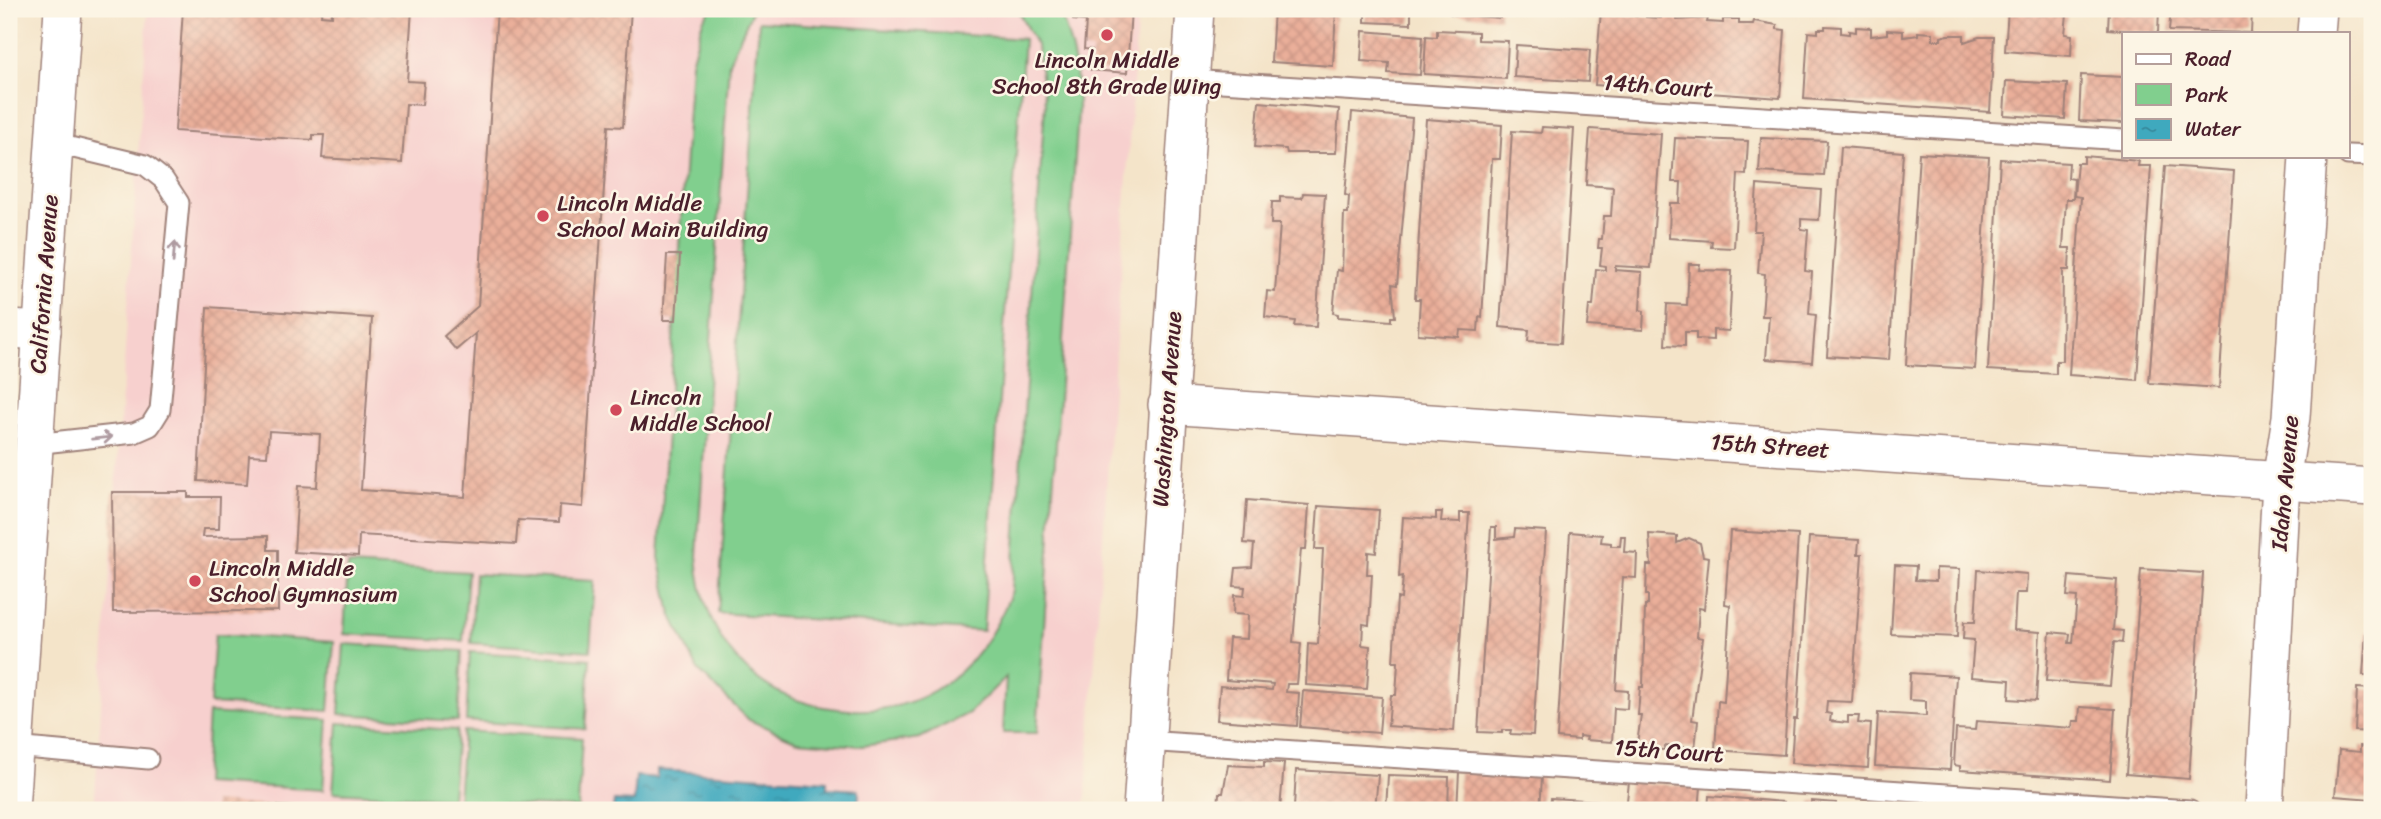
<svg xmlns="http://www.w3.org/2000/svg" width="2381" height="819" viewBox="0 0 2381 819" font-family="Sriracha,sans-serif">
  <style>
    .built { fill: #f7d0ce }
    .park { fill: #81cf8e; stroke: #66775c; stroke-width: 2 }
    .water { fill: url(#water-ripples); stroke: #446474; stroke-width: 2 }
    .building { fill: url(#building-cross-hatch) }
    .lines { fill: none; stroke-linecap: round; stroke-linejoin: round }
    .service-casing { stroke: #9f827a; stroke-width: 23 }
    .minor-casing { stroke: #9f827a; stroke-width: 40 }
    .service { stroke: #fff; stroke-width: 19 }
    .minor { stroke: #fff; stroke-width: 37 }
    .oneway { stroke: #ae9aa0 }
    .poi-dot { fill: #d1495b; stroke: #fcf5e5; stroke-width: 2.5 }
    .labels { text-anchor: middle; dominant-baseline: central; stroke-width: 5; stroke-linejoin: round; paint-order: stroke }
    .poi-label { font-size: 23px; fill: #4a1f2b; stroke: #fcf5e5; text-anchor: start }
    .street-label { font-size: 23px; fill: #4a1f2b; stroke: #fcf5e5 }
  </style>
  <defs>
    <pattern id="water-ripples" width="26" height="14" patternUnits="userSpaceOnUse" patternTransform="scale(1.75)"><rect width="26" height="14" fill="#3fa9be"/><path d="M2 4q2-2 4 0t4 0M15 11q2-2 4 0t4 0" fill="none" stroke="#37899b"/></pattern>
    <pattern id="building-cross-hatch" width="8" height="8" patternUnits="userSpaceOnUse" patternTransform="scale(1.75)"><rect width="8" height="8" fill="#eaaf9a"/><path d="M0 0l8 8M0 8l8-8" fill="none" stroke="#ca9685"/></pattern>
  </defs>
  <rect width="100%" height="100%" fill="#fcf5e5"/>
  <filter id="ink" filterUnits="userSpaceOnUse"><feTurbulence type="fractalNoise" baseFrequency=".0143" numOctaves="2"/><feDisplacementMap in="SourceGraphic" scale="14" xChannelSelector="R" yChannelSelector="G"/><feConvolveMatrix kernelMatrix="1 2 1 2 8 2 1 2 1" color-interpolation-filters="sRGB"/></filter>
  <filter id="wash" filterUnits="userSpaceOnUse"><feTurbulence type="fractalNoise" baseFrequency=".00686" numOctaves="4" result="noise"/><feDisplacementMap in="SourceGraphic" scale="28" xChannelSelector="R" yChannelSelector="G"/><feGaussianBlur stdDeviation="1.57" result="paint"/><feColorMatrix in="noise" values="0 0 0 0 0 0 0 0 0 0 0 0 0 0 0 0 0 1.4 0 .05"/><feComposite in="paint" operator="in"/></filter>
  <g filter="url(#wash)">
    <rect width="100%" height="100%" fill="#f4e4c9"/>
    <path class="built" d="M148,9H1138L1085,810H94Z"/>
    <g class="park">
      <path d="M711,9H753L729,62L697,556C703,640 753,700 838,709C871,713 906,708 935,690C974,667 996,631 1012,591L1045,103L1037,47L1017,9H1059C1072,44 1079,74 1078,112L1037,733H1003L1006,677L969,713L920,738L862,746L797,741L749,720L698,670L671,614L659,557L691,63L703,20Z"/>
      <path d="M759,21L1024,39L983,631L718,613Z"/>
      <path d="M348,565L468,572L463,641L344,634Z"/>
      <path d="M475,574L595,581L590,651L471,643Z"/>
      <path d="M215,634L334,642L329,711L210,704Z"/>
      <path d="M344,644L462,651L458,721L339,714Z"/>
      <path d="M470,652L590,659L585,729L466,721Z"/>
      <path d="M208,713L328,720L323,790L204,783Z"/>
      <path d="M338,723L457,730L452,799L333,792Z"/>
      <path d="M463,731L582,738L578,808L458,801Z"/>
    </g>
    <path class="water" d="M657,770L827,781V788L859,790L858,810H613L614,801L634,802L636,776L657,778Z"/>
    <g id="blocks">
      <g class="building">
        <path d="M183,9H322L321,15L332,16V9H412L407,81L424,82L422,105L406,104L402,163L322,158L324,135H313V140L175,131Z"/>
        <path d="M497,9H631L623,127L608,126L583,507L560,505L559,522L518,520L516,544L359,535L358,556L294,552L298,486L317,487L320,434L269,431L267,456L249,455L247,484L198,481L207,307L372,318L361,490L465,497L476,333L456,350L444,336L478,306Z"/>
        <path d="M1073,9H1131L1127,73L1091,70L1092,50L1084,49L1086,21L1073,20Z"/>
        <path d="M1274,9H1336L1333,66L1271,62Z"/>
        <path d="M1365,9H1411V24L1365,22Z"/>
        <path d="M1451,9H1500V18L1451,14Z"/>
        <path d="M2008,9L2042,11L2053,9V13L2067,14L2065,34L2072,35L2071,56L2005,51Z"/>
        <path d="M2109,9H2159L2158,33L2108,29Z"/>
        <path d="M2171,9L2252,12L2251,33L2169,31Z"/>
        <path d="M1601,10L1614,11V15H1646V17L1661,18L1662,15L1676,16L1677,20L1708,18L1707,22L1723,23V19H1739V24H1753L1754,21L1777,25V29L1785,30L1780,98L1595,85Z"/>
        <path d="M1825,26L1841,27V33L1849,34V31L1856,32V27L1871,28V36L1887,34V30L1903,31V37L1918,35V32L1933,33V40H1941V37L1948,35H1964V42L1979,37H1994L1990,112L1804,99L1808,32L1818,33V29H1825Z"/>
        <path d="M1437,30L1478,32V40L1508,41L1506,79L1424,74L1426,36L1437,37Z"/>
        <path d="M1363,31L1423,36L1420,75L1388,73L1389,63L1361,61Z"/>
        <path d="M1516,45L1590,50L1588,82L1514,77Z"/>
        <path d="M2081,75L2124,77V123L2079,121Z"/>
        <path d="M2006,81L2067,84L2065,119L2004,115Z"/>
        <path d="M1259,102L1339,109L1336,153H1287L1286,149L1255,147Z"/>
        <path d="M1352,112L1412,118L1397,285L1392,284L1395,317H1391V321L1338,317V314L1333,313L1337,270L1342,271L1344,213H1348L1349,196L1345,195Z"/>
        <path d="M1426,119L1502,125L1500,159H1492L1482,318L1479,317L1478,331L1460,330L1459,337L1418,334L1420,299H1415Z"/>
        <path d="M1542,127L1574,129L1561,343L1528,341L1529,330L1500,327L1512,131L1541,133Z"/>
        <path d="M1590,129L1661,134L1651,268L1615,266V270L1642,272L1640,310L1644,311L1643,330L1587,326L1589,306H1593L1596,269L1605,270V266L1600,265L1602,248H1598L1599,239H1602L1604,216H1611L1613,187L1586,185Z"/>
        <path d="M1675,138L1748,141L1746,175L1738,174L1734,248L1711,247L1712,241L1669,238L1670,203H1680L1681,182H1672Z"/>
        <path d="M1761,138L1827,141L1824,176L1759,172Z"/>
        <path d="M1841,147L1903,152L1889,360L1827,356Z"/>
        <path d="M1919,153L1989,157L1975,369L1906,365Z"/>
        <path d="M2084,156L2139,161L2138,166H2151L2137,380L2069,375L2081,197L2074,196L2077,163H2084Z"/>
        <path d="M2000,159L2069,163L2068,178L2074,179L2073,199H2066L2063,248H2070L2069,270H2063L2062,361H2056V374L1988,370Z"/>
        <path d="M2165,166L2234,171L2219,388L2149,383Z"/>
        <path d="M1757,185L1821,190L1819,220L1801,219V229L1808,230L1805,271L1812,272L1809,314L1816,315L1812,362L1766,359L1769,316H1762L1765,274L1758,273L1761,231H1754Z"/>
        <path d="M1303,193L1325,194L1316,327L1294,326L1295,321L1265,317L1267,291L1275,292L1280,224H1271L1272,202H1280V197L1302,198Z"/>
        <path d="M667,255H680L676,320H663Z"/>
        <path d="M1689,264H1700L1699,270L1732,271L1729,331L1713,330V340L1696,339V332H1685V346L1665,345L1667,304L1687,305Z"/>
        <path d="M112,492H188V497H220L219,529H203L202,537L268,536V550H278V611L113,612Z"/>
        <path d="M1247,500L1309,505L1306,549H1301L1293,642L1301,643L1297,684H1287L1286,692L1299,693L1297,726L1217,720L1220,686L1272,690L1273,684L1226,680L1229,638L1247,639L1248,615L1233,614L1234,595L1244,596L1245,587L1234,586L1236,568L1252,567L1254,544L1244,543Z"/>
        <path d="M1318,506L1379,510L1376,553L1368,552L1367,574H1372L1369,625L1363,624L1362,645L1370,646L1367,689L1306,685L1308,643L1318,644L1323,549H1315Z"/>
        <path d="M1436,512H1442L1441,521L1460,522V513H1469L1454,731L1388,726L1391,695H1396L1398,662H1393L1397,598L1401,599L1403,576L1399,577L1403,517L1436,519Z"/>
        <path d="M1491,527H1496V539L1514,537L1515,529L1546,531L1533,735L1510,734L1511,730H1502V733L1478,732Z"/>
        <path d="M1730,531L1798,535L1784,755L1715,750L1718,701L1724,702L1730,605L1725,604Z"/>
        <path d="M1570,532L1602,535L1601,542L1611,543V546H1620L1621,536H1625L1624,552L1637,553L1636,578L1623,577L1616,690L1628,691L1627,709L1614,708L1612,742L1586,740L1587,737L1579,736V740L1557,738Z"/>
        <path d="M1649,534L1677,536V543L1689,538L1700,543L1703,556L1709,557L1704,609L1699,608L1697,637L1703,638L1692,720L1698,721L1695,748L1665,746L1664,750L1648,749V745L1637,744L1641,715H1638L1640,687H1643L1645,605H1648V595H1646L1647,565H1651Z"/>
        <path d="M1809,537L1859,540L1858,554H1862L1852,702L1827,701L1826,713L1831,714L1830,721L1848,723V716H1859L1858,723L1871,724L1868,768L1791,763L1794,719H1797Z"/>
        <path d="M1895,565L1916,566L1915,580L1936,581V568L1960,569L1957,637L1891,634Z"/>
        <path d="M2141,569L2203,573L2189,779L2126,774Z"/>
        <path d="M1978,570L2027,574L2026,593H2016L2014,630L2040,632L2036,701L2009,699L2010,680L1971,677L1974,640L1963,639L1964,622H1975Z"/>
        <path d="M2069,576L2117,580L2113,630L2123,631L2122,643L2114,642L2110,686L2046,681L2050,632L2070,634L2069,643H2073L2077,597L2067,596Z"/>
        <path d="M2366,632H2372V675H2363Z"/>
        <path d="M1910,673L1956,676L1950,770L1875,766L1878,713L1926,716V701L1909,700Z"/>
        <path d="M2357,688L2372,689V732L2355,731Z"/>
        <path d="M1303,691L1382,697L1379,733L1300,727Z"/>
        <path d="M2080,707L2115,709L2110,780L1960,770V766L1954,765L1956,729L1975,730L1976,721L2072,728L2073,721H2079Z"/>
        <path d="M2360,746L2372,747V799L2335,796L2339,750L2360,752Z"/>
        <path d="M1264,762L1284,763L1280,810H1218L1219,793H1223L1228,765L1264,767Z"/>
        <path d="M1296,770L1378,775L1375,810L1294,808Z"/>
        <path d="M1459,772L1542,777L1540,810H1457Z"/>
        <path d="M1388,775L1449,777L1448,810H1386Z"/>
        <path d="M1629,782L1701,787L1699,810H1626Z"/>
        <path d="M1709,796L1784,802L1783,810H1708Z"/>
        <path d="M1551,798L1616,802L1615,810H1550Z"/>
        <path d="M1811,801L1836,803V807L1852,810H1786L1787,804L1811,805Z"/>
        <path d="M214,802L311,808V810H214Z"/>
        <path d="M1909,803L1943,805V810H1908Z"/>
      </g>
    </g>
  </g>
  <g filter="url(#ink)">
    <use href="#blocks" fill-opacity="0" stroke="#9f827a" stroke-width="2"/>
    <g class="lines">
      <defs>
        <g id="service">
          <path d="M1189,80L2124,140"/>
          <path d="M2348,155L2372,156"/>
          <path d="M34,444L134,433L150,426L160,410L179,203L164,180L145,165L53,143"/>
          <path d="M1145,741L2190,810"/>
          <path d="M14,747L148,759"/>
        </g>
        <g id="minor">
          <path d="M2316,33L2318,9"/>
          <path d="M9,329L42,331"/>
          <path d="M1167,405L2372,487"/>
          <path d="M10,810L63,9"/>
          <path d="M1142,810L1195,9"/>
          <path d="M2264,810L2281,481L2291,417L2308,156"/>
        </g>
      </defs>
      <use href="#service" class="service-casing"/>
      <use href="#minor" class="minor-casing"/>
      <use href="#service" class="service"/>
      <use href="#minor" class="minor"/>
    </g>
    <defs><path id="oneway-shaft" d="M-6 0H5M1.5-3L5.5 0L1.5 3" fill="none" stroke-width="1.6" stroke-linecap="round" stroke-linejoin="round" transform="scale(1.75)"/></defs>
    <g class="oneway">
      <use href="#oneway-shaft" transform="translate(174 252) rotate(-85)"/>
      <use href="#oneway-shaft" transform="translate(102 438) rotate(-6)"/>
    </g>
  </g>
  <g class="poi-dot">
    <circle cx="1107" cy="35" r="7"/>
    <circle cx="543" cy="216" r="7"/>
    <circle cx="616" cy="410" r="7"/>
    <circle cx="195" cy="581" r="7"/>
  </g>
  <g class="labels">
    <g class="poi-label">
      <text x="1107" y="60" text-anchor="middle">Lincoln Middle<tspan x="1107" dy="26">School 8th Grade Wing</tspan></text>
      <text x="557" y="203">Lincoln Middle<tspan x="557" dy="26">School Main Building</tspan></text>
      <text x="630" y="397">Lincoln<tspan x="630" dy="26">Middle School</tspan></text>
      <text x="209" y="568">Lincoln Middle<tspan x="209" dy="26">School Gymnasium</tspan></text>
    </g>
    <g class="street-label">
      <text transform="translate(1658 86) rotate(4)">14th Court</text>
      <text transform="translate(44 284) rotate(-86)">California Avenue</text>
      <text transform="translate(1167 409) rotate(-86)">Washington Avenue</text>
      <text transform="translate(1770 446) rotate(4)">15th Street</text>
      <text transform="translate(2285 483) rotate(-85)">Idaho Avenue</text>
      <text transform="translate(1669 751) rotate(4)">15th Court</text>
    </g>
  </g>
  <rect width="2381" height="819" fill="none" stroke="#fcf5e5" stroke-width="35"/>
  <rect x="2122" y="32" width="228" height="126" fill="#fcf5e5" stroke="#b59f9b" stroke-width="2"/>
  <rect x="2136" y="54" width="35" height="10" fill="#ffffff" stroke="#b59f9b" stroke-width="2"/>
  <text x="2185" y="66" font-size="21" fill="#4a1f2b">Road</text>
  <rect x="2136" y="84" width="35" height="21" fill="#81cf8e" stroke="#b59f9b" stroke-width="2"/>
  <text x="2185" y="102" font-size="21" fill="#4a1f2b">Park</text>
  <rect x="2136" y="119" width="35" height="21" fill="url(#water-ripples)" stroke="#b59f9b" stroke-width="2"/>
  <text x="2185" y="136" font-size="21" fill="#4a1f2b">Water</text>
</svg>
